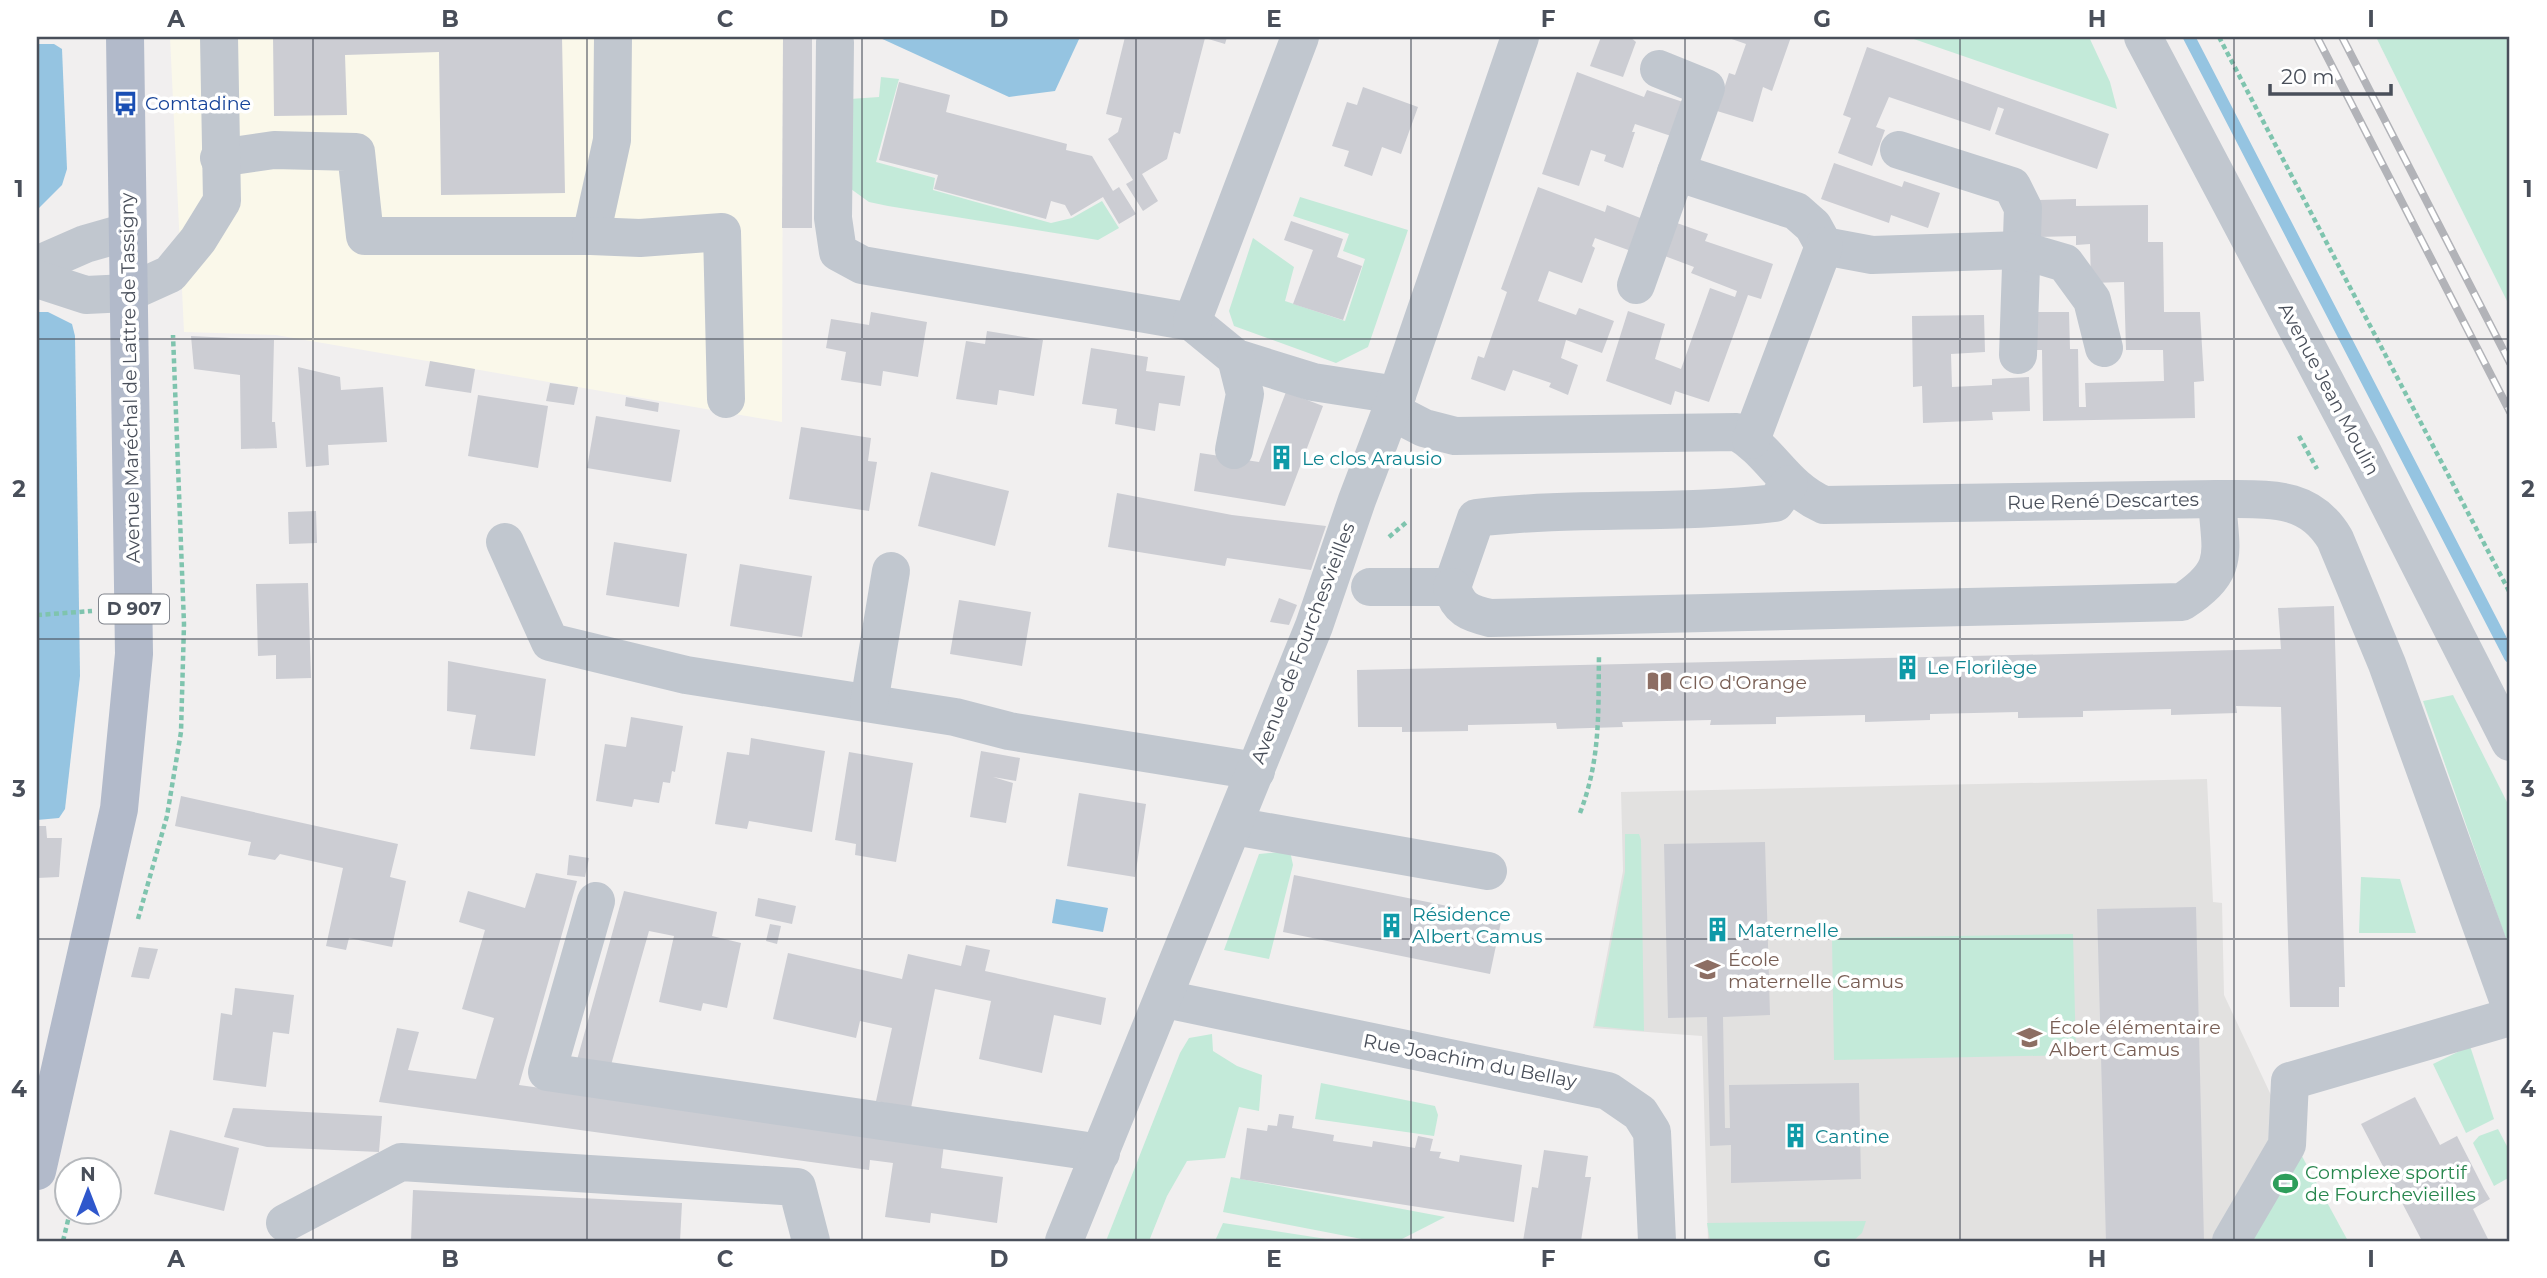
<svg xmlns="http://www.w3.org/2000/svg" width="2547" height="1278" viewBox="0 0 2547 1278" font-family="Montserrat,sans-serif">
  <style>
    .commercial { fill: #faf8ea }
    .education { fill: #e2e1e0 }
    .green { fill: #c3ead9 }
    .water { fill: #95c4e1 }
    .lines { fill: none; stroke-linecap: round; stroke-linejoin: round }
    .stream { stroke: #95c4e1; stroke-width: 12 }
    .building { fill: #cccdd3 }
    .path { stroke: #7fc4ae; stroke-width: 4.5; stroke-dasharray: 5 3.5; stroke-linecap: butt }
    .minor { stroke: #c1c7cf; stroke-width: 38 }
    .major { stroke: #b2baca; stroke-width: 38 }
    .rail-casing { stroke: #b2b3b8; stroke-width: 8 }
    .rail { stroke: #fff; stroke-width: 5; stroke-dasharray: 16; stroke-linecap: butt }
    .grid { fill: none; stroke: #494f5a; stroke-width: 2; stroke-opacity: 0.55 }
    .labels { text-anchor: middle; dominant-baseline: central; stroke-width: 7; stroke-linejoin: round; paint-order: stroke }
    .shield { fill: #fff; stroke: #80848c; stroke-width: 2 }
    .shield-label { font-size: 18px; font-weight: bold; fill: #494f5a }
    .transit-label { font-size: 19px; fill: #164399; stroke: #fff; text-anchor: start }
    .street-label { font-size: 19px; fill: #494f5a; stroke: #fff }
    .culture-label { font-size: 19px; fill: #0d838f; stroke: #fff; text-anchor: start }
    .education-label { font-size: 19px; fill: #785e54; stroke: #fff; text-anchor: start }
    .leisure-label { font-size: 19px; fill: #27864d; stroke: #fff; text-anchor: start }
    .neatline { fill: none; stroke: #494f5a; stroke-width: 2.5 }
    .grid-label { font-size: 23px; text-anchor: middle; font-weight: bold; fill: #494f5a }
  </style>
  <rect width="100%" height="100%" fill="#f1efef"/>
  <path class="commercial" d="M170,37H783L782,422L276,335L184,332Z"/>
  <path class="education" d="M2207,779L2213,902L2222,903L2224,995L2285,1125L2224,1241H1708L1702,1036L1593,1028L1623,871L1621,792Z"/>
  <g class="green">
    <path d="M1908,37H2089L2110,82L2117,109Z"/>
    <path d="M2376,37H2510V307Z"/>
    <path d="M881,77L899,79L876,162L935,178L933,190L1051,223L1072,218L1102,201L1119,228L1098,240L888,206L869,202L851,189L850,99L879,97Z"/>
    <path d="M1300,197L1408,230L1368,347L1336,363L1234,326L1229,311L1253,238L1294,267L1285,301L1345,321L1365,259L1343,251L1349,234L1293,216Z"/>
    <path d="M2453,695L2510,808V951L2423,701Z"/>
    <path d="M1625,834H1639L1641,840L1644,1031L1595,1026L1625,872Z"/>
    <path d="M1290,851L1293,865L1269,959L1224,950L1259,854Z"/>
    <path d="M2361,877L2400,879L2416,933H2359Z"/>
    <path d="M2073,934L2076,1055L1834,1060L1832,938Z"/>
    <path d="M1212,1034L1213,1051L1237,1066L1262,1075L1259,1111L1239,1107L1225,1158L1187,1161L1167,1196L1149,1241H1106L1180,1053L1189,1038Z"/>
    <path d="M2470,1046L2494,1119L2466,1133L2433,1064Z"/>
    <path d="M1321,1083L1435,1106L1438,1115L1434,1136L1315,1119Z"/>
    <path d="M2285,1125L2348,1241H2224Z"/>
    <path d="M2498,1129L2510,1152V1177L2494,1186L2473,1143L2479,1136Z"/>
    <path d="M1231,1177L1445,1217L1398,1241H1372L1223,1212Z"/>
    <path d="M1866,1221L1862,1233L1853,1241H1710L1707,1223Z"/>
    <path d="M1223,1223L1333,1240L1215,1241Z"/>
  </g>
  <g class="water">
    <path d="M878,37H1080L1055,91L1009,97Z"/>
    <path d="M37,44H54L62,49L67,169L62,185L37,210Z"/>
    <path d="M37,312H48L72,324L75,336L80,676L65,809L59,818L37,820Z"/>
    <path d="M1056,899L1108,908L1103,932L1052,923Z"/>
  </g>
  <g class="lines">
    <path class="stream" d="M2189,37L2510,657"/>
  </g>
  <g class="building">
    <path d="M273,37H562L565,193L441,195L439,52L345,55L347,115L274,116Z"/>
    <path d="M783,37H812V228H782Z"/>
    <path d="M1125,37H1227L1225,44L1205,38L1180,134L1174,132L1167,159L1142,174L1158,201L1143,211L1126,184L1133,180L1108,139L1118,132L1122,118L1106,114Z"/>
    <path d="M1601,37H1630L1636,42L1623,77L1590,66Z"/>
    <path d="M1726,37H1791L1772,91L1763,87L1753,122L1717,111L1729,73L1735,75L1746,44Z"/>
    <path d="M1867,47L2109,134L2097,169L1995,134L2004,109L1998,107L1990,131L1889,97L1876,127L1885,130L1872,166L1838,153L1851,118L1843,115Z"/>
    <path d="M1577,72L1644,97L1647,90L1683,102L1671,136L1635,124L1632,132H1635L1623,168L1604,161L1606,155L1591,150L1579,186L1542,174Z"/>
    <path d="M899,82L950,95L946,112L1067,144L1066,150L1092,156L1113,191L1119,187L1136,214L1119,224L1103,197L1071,216L1065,205L1051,201L1046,219L934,189L938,175L879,160Z"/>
    <path d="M1363,87L1418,107L1401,154L1382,147L1372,176L1344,166L1349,151L1332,146L1347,102L1357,105Z"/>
    <path d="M1834,163L1902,187L1904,181L1940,193L1928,228L1891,215L1889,223L1821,199Z"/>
    <path d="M1538,187L1605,212L1607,205L1643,219L1631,251L1595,238L1592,246L1595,248L1582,283L1549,271L1538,301L1576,315L1579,308L1614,321L1602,353L1566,340L1561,358L1578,365L1568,395L1549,387L1551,383L1513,370L1505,391L1471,379L1478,356L1484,358L1507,292L1501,289Z"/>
    <path d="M2076,199V206L2148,205V242H2163L2164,312H2200L2204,381L2194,382L2195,418L2043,421L2042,350H2035L2034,312H2069L2070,349H2078L2079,407H2086L2085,383L2164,381L2163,350H2126L2124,282L2091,283L2090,244L2076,245V236L2039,237L2038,200Z"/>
    <path d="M1291,221L1343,239L1337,257L1362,266L1343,320L1293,304L1313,250L1284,240Z"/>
    <path d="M1674,222L1708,234L1705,241L1773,264L1761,299L1748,295L1709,402L1675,391L1671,405L1606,381L1628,311L1665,324L1655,359L1681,369L1710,288L1735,297L1737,291L1691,273L1694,267L1662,255Z"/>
    <path d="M871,312L927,322L918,377L883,371L881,386L841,380L846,352L826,348L831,319L869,325Z"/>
    <path d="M1984,315L1985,352L1951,354L1952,387L1992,385V379L2029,377L2030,411L1992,412L1993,420L1923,423L1922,386L1913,387L1912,316Z"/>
    <path d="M987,331L1043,340L1034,396L999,390L997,405L956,399L966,341L985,344Z"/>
    <path d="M191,336L274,340L272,422H275L277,448L241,449L240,375L194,369Z"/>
    <path d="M1091,348L1148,357L1146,371L1185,376L1180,406L1159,403L1155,431L1115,424L1117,409L1082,404Z"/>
    <path d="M430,361L475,369L471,393L425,386Z"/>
    <path d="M298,367L340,377L341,390L383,387L387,442L328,445L329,465L306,467Z"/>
    <path d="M550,383L578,387L574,405L546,401Z"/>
    <path d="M1286,392L1323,406L1285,506L1194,491L1200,453L1259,462Z"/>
    <path d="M478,395L548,406L538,468L468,456Z"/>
    <path d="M626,397L659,403L658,412L625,406Z"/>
    <path d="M596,416L680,430L671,482L587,468Z"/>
    <path d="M801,427L871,438L868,461L877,462L869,511L789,499Z"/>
    <path d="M931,472L1009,491L995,546L918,526Z"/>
    <path d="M1117,493L1232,515L1326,526L1311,570L1227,558L1225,566L1108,547Z"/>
    <path d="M316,511L317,543L289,544L288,512Z"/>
    <path d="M614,542L687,554L679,607L606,595Z"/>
    <path d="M740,564L812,576L802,637L730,626Z"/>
    <path d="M308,583L311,678L276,679V655L258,656L256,584Z"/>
    <path d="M1279,598L1297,605L1289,625L1270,622Z"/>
    <path d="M959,600L1031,612L1022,666L950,654Z"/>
    <path d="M2334,606L2345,987H2339V1007H2290L2281,707L2236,706L2237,713L2171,715V709L2083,711V717L2018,718V712L1930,714V720L1865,722V715L1776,717V724L1710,725L1711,720L1622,722L1623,727L1557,729L1556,723L1468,725V731L1402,732V727H1358L1357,670L2281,649L2278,608Z"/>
    <path d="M448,661L546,679L535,756L470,749L476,715L447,711Z"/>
    <path d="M631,717L683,726L675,772L672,771L670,783L663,782L659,803L634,799L632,807L596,801L605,744L626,747Z"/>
    <path d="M751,738L825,751L812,832L749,821L747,829L715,824L727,752L749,755Z"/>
    <path d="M981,751L1020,758L1016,781L993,777L1013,783L1006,823L970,817Z"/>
    <path d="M849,752L913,763L896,862L855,855L856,844L835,840Z"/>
    <path d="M1079,793L1146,804L1135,877L1067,866Z"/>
    <path d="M181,796L398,844L390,877L406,881L392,947L349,938L346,950L326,946L343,868L280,854L275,860L248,855L251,842L175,826Z"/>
    <path d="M37,826H46L47,838H62L59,877L37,878Z"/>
    <path d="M1765,842L1770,1015L1723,1017L1725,1128H1730L1729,1085L1859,1083L1861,1179L1731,1183V1145L1710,1146L1707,1017L1668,1018L1664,844Z"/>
    <path d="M569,855L589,858L585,877L567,875Z"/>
    <path d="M536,873L577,881L519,1085L944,1144L941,1168L1003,1177L997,1223L931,1213L930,1223L885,1217L893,1163L870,1160L869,1170L379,1102L397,1028L419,1032L408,1070L476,1079L494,1018L462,1009L485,930L459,922L468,891L525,908Z"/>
    <path d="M1294,875L1502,917L1490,974L1283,932Z"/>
    <path d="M624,891L717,912L712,936L741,943L727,1008L703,1003L701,1011L659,1002L674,936L649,931L611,1065L577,1060Z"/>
    <path d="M758,898L796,906L792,924L755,916Z"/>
    <path d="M2196,907L2204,1241H2106L2097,909Z"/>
    <path d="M770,924L781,926L777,944L766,941Z"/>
    <path d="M966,945L990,950L985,971L1106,998L1101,1025L1054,1015L1042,1073L979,1059L991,1001L935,989L911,1108L876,1101L892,1028L860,1021L856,1038L773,1019L788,953L902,979L908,954L961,966Z"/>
    <path d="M139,947L158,949L149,979L131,977Z"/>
    <path d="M235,988L294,995L289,1034L273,1032L266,1087L213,1080L221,1013L232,1015Z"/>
    <path d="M2415,1097L2440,1145L2457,1136L2484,1189L2490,1199L2473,1209L2489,1241H2422L2361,1124Z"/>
    <path d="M233,1108L382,1116L379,1152L267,1147L224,1137Z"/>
    <path d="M1279,1114L1294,1116L1292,1128L1334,1135L1333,1141L1372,1147L1373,1141L1415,1148L1418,1136L1433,1139L1430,1151L1441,1152L1439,1158L1459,1162L1460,1155L1522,1165L1514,1222L1240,1179L1247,1128L1267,1131L1268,1125L1277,1126Z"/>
    <path d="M170,1130L239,1148L224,1211L154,1194Z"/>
    <path d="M1544,1150L1588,1156L1585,1177H1591L1581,1241H1523L1532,1187L1538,1188Z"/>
    <path d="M413,1190L682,1203L680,1241H411Z"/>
  </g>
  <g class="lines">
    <g class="path">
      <path d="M2219,37L2510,593"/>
      <path d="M2299,436L2317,469"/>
      <path d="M1389,537L1408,521"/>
      <path d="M37,615L92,611"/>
      <path d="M1580,813C1601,758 1598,713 1599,655"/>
      <path d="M138,919L167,816L181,732L184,624L173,335"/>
      <path d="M63,1241L70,1212"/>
    </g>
    <g class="minor">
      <path d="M2143,37L2364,455L2510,742"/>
      <path d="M835,42L833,218L838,252L862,265L1192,322L1236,358L1313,382L1397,395"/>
      <path d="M1899,150L2012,186L2023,208L2018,355"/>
      <path d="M219,158L274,150L356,152L365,236H591L612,140L613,37"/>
      <path d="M1676,172L1796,211L1813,226L1824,246L1872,255L2021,250L2065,263L2092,300L2104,348"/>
      <path d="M591,236L640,238L722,232L726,399"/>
      <path d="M37,265L85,244L127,232"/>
      <path d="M37,279L86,295L128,293L170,274L198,240L222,201L219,37"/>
      <path d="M1636,285L1706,88L1659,69"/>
      <path d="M1192,322L1300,37"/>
      <path d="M1391,411L1424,428L1455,436L1737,432C1772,452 1783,487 1824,505L2217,499C2265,500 2308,493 2335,539L2387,664L2510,1005"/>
      <path d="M1751,440L1824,246"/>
      <path d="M1234,450L1245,394L1236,358"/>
      <path d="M505,542L550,642L686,675L955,717L1009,731L1256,771"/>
      <path d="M1370,587H1452L1476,518C1576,506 1676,515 1775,503L1789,484"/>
      <path d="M1452,587C1458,609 1469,613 1490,618L2182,602C2232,569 2220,553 2217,499"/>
      <path d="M869,703L891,571"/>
      <path d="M1234,826L1488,871"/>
      <path d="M596,901L547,1072L1101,1153"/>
      <path d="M1165,999L1608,1091L1640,1113L1652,1132L1657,1241"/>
      <path d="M285,1223L401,1162L797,1187L811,1241"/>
      <path d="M1064,1241L1314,626L1357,500L1397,395L1520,37"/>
      <path d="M2231,1241L2287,1145L2290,1081L2510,1017"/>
    </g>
    <path class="major" d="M37,1171L119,809L134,654L125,37"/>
    <defs>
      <g id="rail">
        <path d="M2317,37L2510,412"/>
        <path d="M2342,37L2510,363"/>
      </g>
    </defs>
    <use href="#rail" class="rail-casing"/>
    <use href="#rail" class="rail"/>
  </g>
  <path class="grid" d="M313,37V1241M587,37V1241M862,37V1241M1136,37V1241M1411,37V1241M1685,37V1241M1960,37V1241M2234,37V1241M37,339H2510M37,639H2510M37,939H2510"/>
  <defs>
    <symbol id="bus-bare" viewBox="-9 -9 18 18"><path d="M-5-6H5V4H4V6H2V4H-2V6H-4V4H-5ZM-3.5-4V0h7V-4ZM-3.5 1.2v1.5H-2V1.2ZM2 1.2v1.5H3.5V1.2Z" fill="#1a4fb4" stroke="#fff" stroke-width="2.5" paint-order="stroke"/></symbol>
    <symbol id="building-bare" viewBox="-9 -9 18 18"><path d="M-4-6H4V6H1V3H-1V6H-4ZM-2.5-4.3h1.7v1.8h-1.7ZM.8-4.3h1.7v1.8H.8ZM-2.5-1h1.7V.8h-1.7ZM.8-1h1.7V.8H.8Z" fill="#0f9aa8" stroke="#fff" stroke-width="2.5" paint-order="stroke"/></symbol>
    <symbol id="library-bare" viewBox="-9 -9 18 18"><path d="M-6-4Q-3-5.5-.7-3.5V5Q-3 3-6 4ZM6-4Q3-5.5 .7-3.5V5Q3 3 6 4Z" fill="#8d6e63" stroke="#fff" stroke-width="2.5" paint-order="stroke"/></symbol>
    <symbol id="school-bare" viewBox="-9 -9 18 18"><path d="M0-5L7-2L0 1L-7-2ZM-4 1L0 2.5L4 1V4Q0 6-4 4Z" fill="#8d6e63" stroke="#fff" stroke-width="2.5" paint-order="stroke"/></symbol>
    <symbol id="stadium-bare" viewBox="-9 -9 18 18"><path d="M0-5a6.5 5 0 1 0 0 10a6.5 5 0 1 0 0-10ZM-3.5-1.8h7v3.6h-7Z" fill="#2e9e5b" stroke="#fff" stroke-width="2.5" paint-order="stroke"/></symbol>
  </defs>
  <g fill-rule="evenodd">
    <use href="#bus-bare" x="108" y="86" width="35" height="35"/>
    <use href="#building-bare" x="1264" y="440" width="35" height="35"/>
    <use href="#building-bare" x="1890" y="650" width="35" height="35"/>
    <use href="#library-bare" x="1642" y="664" width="35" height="35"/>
    <use href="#building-bare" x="1374" y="908" width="35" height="35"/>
    <use href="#building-bare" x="1700" y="912" width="35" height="35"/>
    <use href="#school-bare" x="1690" y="952" width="35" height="35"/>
    <use href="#school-bare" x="2012" y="1020" width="35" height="35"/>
    <use href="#building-bare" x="1778" y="1118" width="35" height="35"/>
    <use href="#stadium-bare" x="2268" y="1166" width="35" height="35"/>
  </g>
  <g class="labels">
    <rect class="shield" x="99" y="594.5" width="70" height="29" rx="5"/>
    <g class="shield-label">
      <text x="134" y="609">D 907</text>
    </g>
    <g class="transit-label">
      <text x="145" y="103">Comtadine</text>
    </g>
    <g class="street-label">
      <text transform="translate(130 378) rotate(-91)">Avenue Maréchal de Lattre de Tassigny</text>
      <text transform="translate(2329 389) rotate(62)">Avenue Jean Moulin</text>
      <text transform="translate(2103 501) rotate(-1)">Rue René Descartes</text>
      <text transform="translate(1303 643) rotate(-69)">Avenue de Fourchesvieilles</text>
      <text transform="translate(1470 1061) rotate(11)">Rue Joachim du Bellay</text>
    </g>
    <g class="culture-label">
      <text x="1302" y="458">Le clos Arausio</text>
      <text x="1927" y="667">Le Florilège</text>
      <text x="1412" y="914">Résidence<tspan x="1412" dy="22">Albert Camus</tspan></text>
      <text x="1737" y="930">Maternelle</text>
      <text x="1815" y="1136">Cantine</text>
    </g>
    <g class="education-label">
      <text x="1679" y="682">CIO d'Orange</text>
      <text x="1728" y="959">École<tspan x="1728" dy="22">maternelle Camus</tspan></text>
      <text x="2049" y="1027">École élémentaire<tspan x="2049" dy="22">Albert Camus</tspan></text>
    </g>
    <g class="leisure-label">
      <text x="2305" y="1172">Complexe sportif<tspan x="2305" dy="22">de Fourchevieilles</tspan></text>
    </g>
  </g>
  <rect width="2547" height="1278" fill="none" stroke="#ffffff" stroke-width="77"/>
  <g transform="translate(88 1191)"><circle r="33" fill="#ffffff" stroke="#b6b9bd" stroke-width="2"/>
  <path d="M0-5L12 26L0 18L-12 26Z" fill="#2f57cc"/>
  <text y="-10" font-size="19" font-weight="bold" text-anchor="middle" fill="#494f5a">N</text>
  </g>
  <path d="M2270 84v10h121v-10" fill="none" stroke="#494f5a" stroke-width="3.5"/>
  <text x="2281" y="84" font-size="21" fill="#494f5a" stroke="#ffffff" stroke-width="5" paint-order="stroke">20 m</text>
  <rect x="38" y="38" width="2470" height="1202" class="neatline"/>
  <g class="grid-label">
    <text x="176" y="27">A</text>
    <text x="450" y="27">B</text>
    <text x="725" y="27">C</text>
    <text x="999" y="27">D</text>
    <text x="1274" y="27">E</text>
    <text x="1548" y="27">F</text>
    <text x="1822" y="27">G</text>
    <text x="2097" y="27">H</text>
    <text x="2371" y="27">I</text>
    <text x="19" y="197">1</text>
    <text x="2528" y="197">1</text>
    <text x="19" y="497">2</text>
    <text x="2528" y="497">2</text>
    <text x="19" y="797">3</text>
    <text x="2528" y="797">3</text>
    <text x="19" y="1097">4</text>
    <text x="2528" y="1097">4</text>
    <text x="176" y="1267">A</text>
    <text x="450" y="1267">B</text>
    <text x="725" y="1267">C</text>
    <text x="999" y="1267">D</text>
    <text x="1274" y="1267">E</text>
    <text x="1548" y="1267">F</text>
    <text x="1822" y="1267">G</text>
    <text x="2097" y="1267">H</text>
    <text x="2371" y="1267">I</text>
  </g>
</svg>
